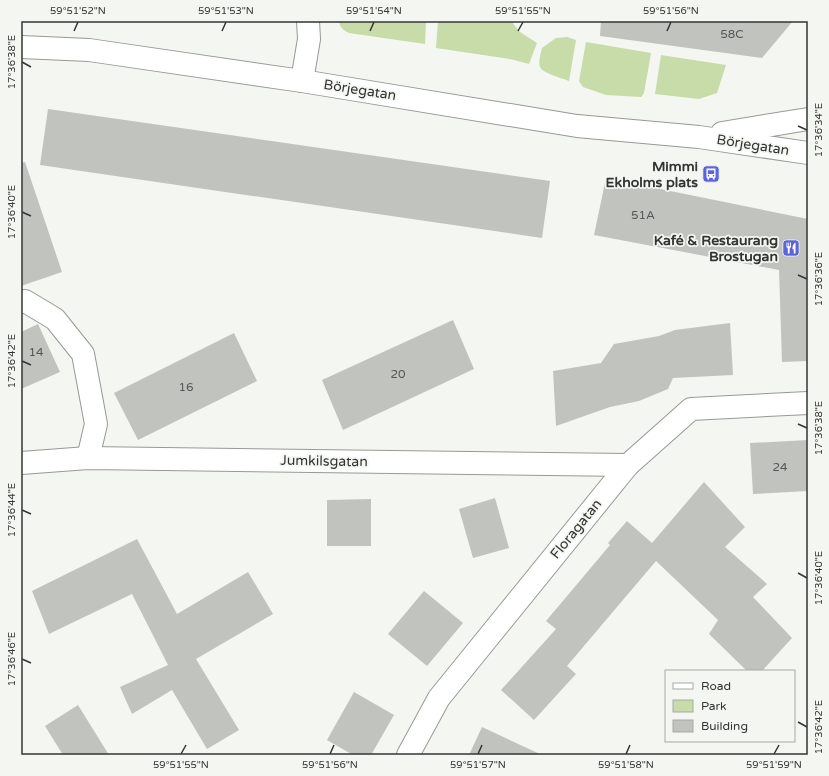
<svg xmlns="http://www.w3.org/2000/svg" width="829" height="776" viewBox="0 0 829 776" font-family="'Varela Round',sans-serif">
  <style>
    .green { fill: #c7dca8 }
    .building { fill: #c1c3bf }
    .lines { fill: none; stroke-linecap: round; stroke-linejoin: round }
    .minor-casing { stroke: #989995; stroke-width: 24 }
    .minor { stroke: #fff; stroke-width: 22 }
    .ticks { fill: none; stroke: #343533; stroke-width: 1.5 }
    .labels { text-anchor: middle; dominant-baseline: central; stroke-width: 3.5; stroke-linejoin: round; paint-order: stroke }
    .number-label { font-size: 12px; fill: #575856 }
    .street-label { font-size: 14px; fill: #343533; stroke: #f4f6f1 }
    .poi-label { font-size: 14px; font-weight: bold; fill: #343533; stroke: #f4f6f1; text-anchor: end }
    .neatline { fill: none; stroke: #343533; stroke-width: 1.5 }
    .ticks-label { font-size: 10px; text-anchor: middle; fill: #343533 }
  </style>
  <rect width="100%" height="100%" fill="#f4f6f1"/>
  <g class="green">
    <path d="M339,21H426L425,44L349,33C343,30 340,28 339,21Z"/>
    <path d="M438,21H511L520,32L537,43L529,64L510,59L436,48Z"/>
    <path d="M567,37L576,40L569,81C562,78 542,73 540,67C538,61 541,53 542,48L556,38Z"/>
    <path d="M586,42L651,53L644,93L641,97L606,95L583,87L579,81Z"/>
    <path d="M661,55L726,65L717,93L699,99L655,94Z"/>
  </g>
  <g class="building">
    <path d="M601,21H793L762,58L600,36Z"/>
    <path d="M48,109L550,181L542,238L40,165Z"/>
    <path d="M25,162L62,272L21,286V163Z"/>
    <path d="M606,178L808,219V361L782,362L779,270L594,235Z"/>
    <path d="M453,320L474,369L343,430L322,380Z"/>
    <path d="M730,323L733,375L673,378L668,389L639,401L610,407L556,426L553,371L601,363L614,344L659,336L675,330Z"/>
    <path d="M38,324L60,372L21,389V332Z"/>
    <path d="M234,333L257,381L138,440L114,393Z"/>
    <path d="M808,440V491L753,494L750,443Z"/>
    <path d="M704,482L745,527L725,547L767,584L753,597L792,638L762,671H747L709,634L718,620L656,561L567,666L576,674L534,720L501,690L556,629L546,621L610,545L608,543L627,521L652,543Z"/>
    <path d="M495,498L509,548L473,558L459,509Z"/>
    <path d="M371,499V546H327V500Z"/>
    <path d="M137,539L177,614L248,572L273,614L196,659L239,730L207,749L172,690L132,714L120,687L168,665L132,594L49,634L32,591Z"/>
    <path d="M424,591L463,623L427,666L388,634Z"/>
    <path d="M354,692L394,715L371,755H353L327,740Z"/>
    <path d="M78,705L91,726L109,755H63L45,726Z"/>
    <path d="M482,727L542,755H469Z"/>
  </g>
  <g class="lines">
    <defs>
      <g id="minor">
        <path d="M21,47L89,50L302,81L577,126L699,137L808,153"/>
        <path d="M302,81L309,39L308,21"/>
        <path d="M722,133L808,119"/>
        <path d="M21,302L25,301L55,319L83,354L96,424L88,458"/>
        <path d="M21,463L88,458L628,465"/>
        <path d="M408,755L439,698L628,465L691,409L808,403"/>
      </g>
    </defs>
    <use href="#minor" class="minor-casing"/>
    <use href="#minor" class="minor"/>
  </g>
  <path class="ticks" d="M74,31L78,22M222,31L226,22M370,31L374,22M518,31L523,22M667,31L671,22M22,62L31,67M798,126L807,130M22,212L31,216M798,275L807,279M22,361L31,365M798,424L807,428M22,510L31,514M798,573L807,578M22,659L31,663M798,722L807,727M181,754L186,745M330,754L334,745M478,754L482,745M626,754L630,745M774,754L779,745"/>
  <defs>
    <symbol id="bus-square" viewBox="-11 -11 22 22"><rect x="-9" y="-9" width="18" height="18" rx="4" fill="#5c64dc" stroke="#f4f6f1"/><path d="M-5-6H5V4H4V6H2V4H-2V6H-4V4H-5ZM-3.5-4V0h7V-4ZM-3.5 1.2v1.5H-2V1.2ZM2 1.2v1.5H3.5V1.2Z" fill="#fff"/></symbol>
    <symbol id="restaurant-square" viewBox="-11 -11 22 22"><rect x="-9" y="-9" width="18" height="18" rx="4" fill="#5c64dc" stroke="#f4f6f1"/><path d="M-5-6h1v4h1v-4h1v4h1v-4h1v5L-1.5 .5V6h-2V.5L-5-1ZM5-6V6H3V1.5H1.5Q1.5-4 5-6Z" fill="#fff"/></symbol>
  </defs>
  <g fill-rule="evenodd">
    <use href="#bus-square" x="701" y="164" width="20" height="20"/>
    <use href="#restaurant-square" x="781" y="238" width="20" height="20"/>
  </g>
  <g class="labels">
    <g class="number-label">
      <text x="732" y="34">58C</text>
      <text x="643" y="215">51A</text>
      <text x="36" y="352">14</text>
      <text x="398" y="374">20</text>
      <text x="186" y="387">16</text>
      <text x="780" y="467">24</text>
    </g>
    <g class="street-label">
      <text transform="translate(360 90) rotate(9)">Börjegatan</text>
      <text transform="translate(753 145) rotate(9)">Börjegatan</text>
      <text transform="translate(324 461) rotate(1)">Jumkilsgatan</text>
      <text transform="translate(576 529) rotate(-51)">Floragatan</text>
    </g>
    <g class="poi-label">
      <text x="698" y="166">Mimmi<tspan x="698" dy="16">Ekholms plats</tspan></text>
      <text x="778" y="240">Kafé &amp; Restaurang<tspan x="778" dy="16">Brostugan</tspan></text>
    </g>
  </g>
  <rect width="829" height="776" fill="none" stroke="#f4f6f1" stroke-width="44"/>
  <rect x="665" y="670" width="130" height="72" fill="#f4f6f1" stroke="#a7a9a5"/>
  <rect x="673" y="683" width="20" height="6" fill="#ffffff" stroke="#a7a9a5"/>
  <text x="701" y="690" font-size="12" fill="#343533">Road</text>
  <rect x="673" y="700" width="20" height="12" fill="#c7dca8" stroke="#a7a9a5"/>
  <text x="701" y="710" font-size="12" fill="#343533">Park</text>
  <rect x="673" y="720" width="20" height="12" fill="#c1c3bf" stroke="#a7a9a5"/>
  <text x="701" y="730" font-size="12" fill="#343533">Building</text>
  <rect x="22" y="22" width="785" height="732" class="neatline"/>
  <g class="ticks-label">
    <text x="78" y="14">59°51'52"N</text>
    <text x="226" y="14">59°51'53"N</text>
    <text x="374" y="14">59°51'54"N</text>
    <text x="523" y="14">59°51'55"N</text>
    <text x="671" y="14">59°51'56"N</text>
    <text transform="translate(11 62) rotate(-90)" y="4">17°36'38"E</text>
    <text transform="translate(818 130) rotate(-90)" y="4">17°36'34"E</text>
    <text transform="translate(11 212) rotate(-90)" y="4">17°36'40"E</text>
    <text transform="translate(818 279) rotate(-90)" y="4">17°36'36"E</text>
    <text transform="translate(11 361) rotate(-90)" y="4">17°36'42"E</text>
    <text transform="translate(818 428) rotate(-90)" y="4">17°36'38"E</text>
    <text transform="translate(11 510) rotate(-90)" y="4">17°36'44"E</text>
    <text transform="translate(818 578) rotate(-90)" y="4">17°36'40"E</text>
    <text transform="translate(11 659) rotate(-90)" y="4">17°36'46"E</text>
    <text transform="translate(818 727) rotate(-90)" y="4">17°36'42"E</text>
    <text x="181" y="768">59°51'55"N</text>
    <text x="330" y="768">59°51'56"N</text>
    <text x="478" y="768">59°51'57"N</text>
    <text x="626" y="768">59°51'58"N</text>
    <text x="774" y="768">59°51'59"N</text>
  </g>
</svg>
